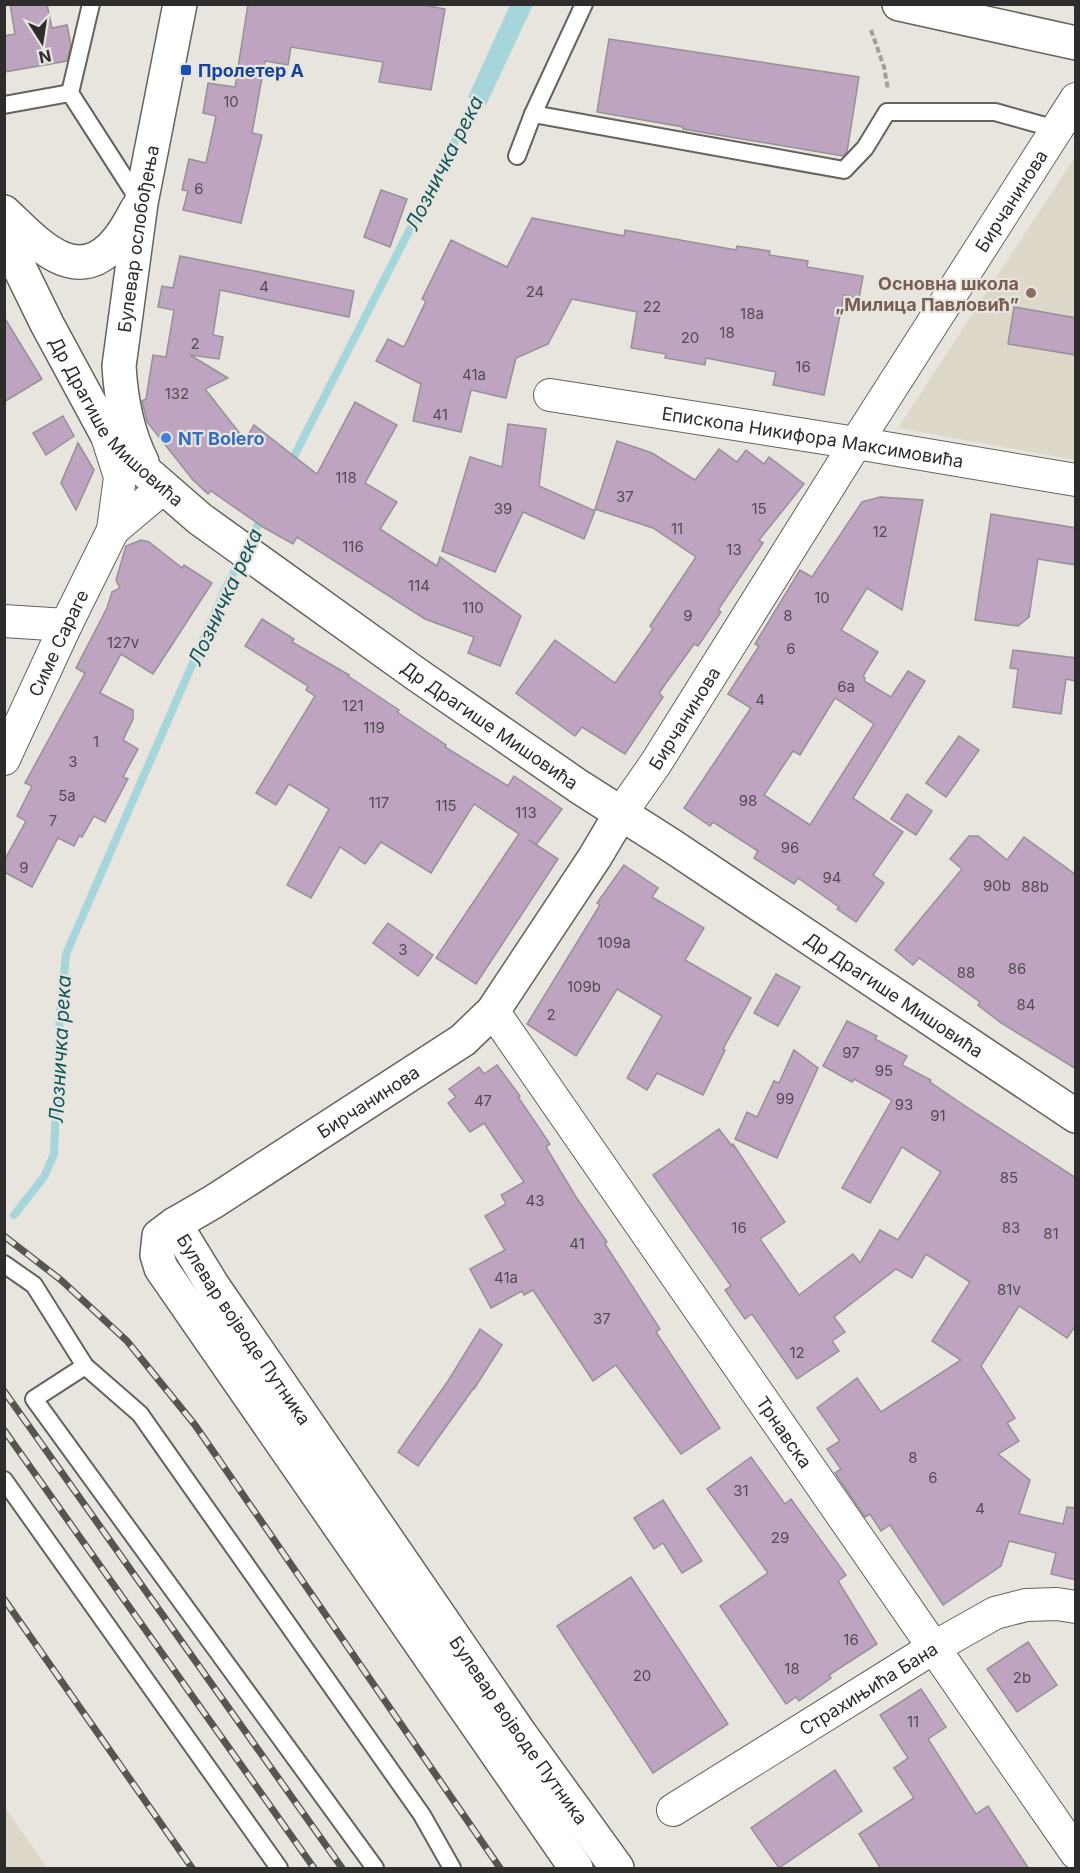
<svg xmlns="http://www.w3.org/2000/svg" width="1080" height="1873" viewBox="0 0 1080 1873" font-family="Inter,sans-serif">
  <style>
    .built { fill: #ded8cb }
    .water { fill: #a6d6dc }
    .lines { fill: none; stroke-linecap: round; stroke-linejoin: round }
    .stream { stroke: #a6d6dc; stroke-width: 8 }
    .building { fill: #bea4c1; stroke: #959196; stroke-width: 1.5; fill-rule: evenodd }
    .lane-casing { stroke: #65635d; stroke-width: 20 }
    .street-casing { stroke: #65635d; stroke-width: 34 }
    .secondary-casing { stroke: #65635d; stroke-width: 36 }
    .path { stroke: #a19f9a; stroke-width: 4; stroke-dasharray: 6 3; stroke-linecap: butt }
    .lane { stroke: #fff; stroke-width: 16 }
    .street { stroke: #fff; stroke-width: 32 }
    .secondary { stroke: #fff; stroke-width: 33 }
    .rail-casing { stroke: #565552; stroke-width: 7 }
    .rail { stroke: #e7e5de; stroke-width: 4.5; stroke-dasharray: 14; stroke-linecap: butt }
    .transit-dot { fill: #1a4fb4; stroke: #e7e5de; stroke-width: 2 }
    .education-dot { fill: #8d6e63; stroke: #e7e5de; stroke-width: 2 }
    .shop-dot { fill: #3f7fe0; stroke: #e7e5de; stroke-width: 2 }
    .labels { text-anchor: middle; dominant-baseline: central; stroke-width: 4.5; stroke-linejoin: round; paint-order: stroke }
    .number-label { font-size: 15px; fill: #524b50 }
    .transit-label { font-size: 18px; font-weight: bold; fill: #164399; stroke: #e7e5de; text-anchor: start }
    .street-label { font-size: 18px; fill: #2e2d2b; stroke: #e7e5de }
    .education-label { font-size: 18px; font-weight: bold; fill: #785e54; stroke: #e7e5de; text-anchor: end }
    .shop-label { font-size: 18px; font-weight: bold; fill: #366cbe; stroke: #e7e5de; text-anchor: start }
    .water-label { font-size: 20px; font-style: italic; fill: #10555c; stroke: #e7e5de }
  </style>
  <rect width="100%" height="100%" fill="#e7e5de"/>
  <g class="built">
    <path d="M1075,157V460L898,428Z"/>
    <path d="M5,1807L47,1868H5Z"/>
  </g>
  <path class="water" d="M510,5H533L486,105L468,97Z"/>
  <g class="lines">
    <g class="stream">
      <path d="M289,466L481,90"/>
      <path d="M247,546L263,515"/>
      <path d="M14,1215L44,1177L54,1154L60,1014L66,954L226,587L242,558"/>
    </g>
  </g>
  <g class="building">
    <path d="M10,4H47L52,28L67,25L71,45L67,61L4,72V36L15,34Z"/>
    <path d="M248,4H419L445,9L431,90L379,82L383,62L291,47L288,65L265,61L252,133L262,135L241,223L183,210L188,191L182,190L189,159L206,163L216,116L203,113L208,83L235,87Z"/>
    <path d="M609,39L859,77L847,152L843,156L683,129V127L597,112Z"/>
    <path d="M381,190L407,199L390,247L364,237Z"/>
    <path d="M532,218L624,236L625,230L736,250L737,246L770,251L769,255L808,261L807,267L863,276L859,298L844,295L824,395L773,385L776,372L706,358L705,365L665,358L666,354L631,348L637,312L572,299L548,344L516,358L506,398L471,390L461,432L413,421L421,384L376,361L388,339L404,347L426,301L422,299L451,240L507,267Z"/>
    <path d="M180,256L354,291L349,317L220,290L213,335L223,337L219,359L190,355L228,378L205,389L245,440L254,425L317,474L355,402L397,425L365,483L397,502L380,529L437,566L440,557L521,616L500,666L468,653L474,637L425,619L297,537L293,544L263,527L211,491L208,494L193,480L147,422L142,401L146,399L153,355L166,357L174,310L158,307L162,286L173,288Z"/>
    <path d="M1014,307L1076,318V355L1008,344Z"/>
    <path d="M4,317L42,379L4,402Z"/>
    <path d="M63,416L74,436L46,455L33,433Z"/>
    <path d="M508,424L546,429L539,486L595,511L584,539L523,512L495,572L442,551L470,457L502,467Z"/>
    <path d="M617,441L652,453L695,480L719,449L737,462L746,450L764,464L769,457L804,484L759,540L763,543L718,610L721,612L698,646L694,644L659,693L663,697L625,754L582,727L575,736L516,693L555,640L615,683L653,629L650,626L696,557L653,528L595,509Z"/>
    <path d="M78,443L94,470L76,510L61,483Z"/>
    <path d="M880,497L923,500L902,610L867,588L841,630L878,652L863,676L865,678L864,681L891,697L908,671L925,681L853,798L903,832L873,875L884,883L856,922L837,909L839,907L798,878L794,884L754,858L758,851L713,822L710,826L684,808L751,708L728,694L759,646L755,644L800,570L812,577L862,502ZM835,698L874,724L810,825L764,795L793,751L800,755Z"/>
    <path d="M991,514L1076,528V565L1038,559L1029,617L1018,626L975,620Z"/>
    <path d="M141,540L149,542L182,568L184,565L212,583L153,674L121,654L100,693L133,710V719L123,740L138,749L123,777L128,779L105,822L94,816L82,837L79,836L74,846L58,838L32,887L4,872V861L26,821L17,816L32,786L25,783L85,673L76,668L107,608L112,592L120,588L116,580L126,546Z"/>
    <path d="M262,619L294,639L292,642L349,675L348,676L399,710L397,712L446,745L445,747L508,786L514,776L562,809L536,845L529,840L558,859L476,984L436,958L519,834L474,804L431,873L381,842L365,864L340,847L311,898L287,885L329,809L289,784L276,805L256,793L315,696L306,690L308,686L245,646Z"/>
    <path d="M1013,650L1076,658V681L1066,679L1061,714L1013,707L1018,669L1010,668Z"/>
    <path d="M959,736L979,750L946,797L926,783Z"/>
    <path d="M907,794L932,811L916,835L891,819Z"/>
    <path d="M969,836H978L1007,860L1024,837L1076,875V1069L1001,1023L978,1005L980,1002L919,958L913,965L895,950L962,869L950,859Z"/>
    <path d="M624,865L658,888L652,897L704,928L685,960L751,998L723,1049L725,1050L703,1095L657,1073L647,1090L627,1078L662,1016L617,989L576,1056L527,1024L600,905L597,903Z"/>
    <path d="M388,923L433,955L418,976L373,943Z"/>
    <path d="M776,974L800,987L778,1026L754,1013Z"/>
    <path d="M847,1021L877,1036L875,1039L907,1056L902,1065L931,1080L930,1082L971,1110L1076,1178V1325L1067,1338L1019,1306L981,1366L1015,1418L1007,1423L1019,1441L998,1454L1030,1480L1019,1514L1063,1524L1067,1507L1076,1508V1580L1051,1574L1056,1553L1009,1541L1001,1566L943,1605L890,1525L881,1531L870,1514L865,1517L835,1473L841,1469L827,1449L840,1441L817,1408L857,1378L881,1412L961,1360L932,1341L970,1282L926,1254L912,1278L896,1269L834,1317L845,1332L832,1341L839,1351L797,1379L752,1314L745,1319L725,1290L731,1286L653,1175L719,1129L732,1146L733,1144L785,1222L760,1239L799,1295L853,1254L860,1263L880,1230L898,1240L941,1172L902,1147L870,1203L842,1188L892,1100L854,1079L852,1082L823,1066Z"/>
    <path d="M794,1050L818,1068L777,1158L735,1139L747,1112L757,1117L774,1081L779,1083Z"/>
    <path d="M497,1065L520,1096L518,1097L550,1144L546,1147L576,1197L607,1242L605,1244L660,1329L656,1332L720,1428L681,1454L616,1365L593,1381L533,1290L524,1295L522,1291L491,1308L470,1269L505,1250L485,1216L506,1204L501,1195L524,1182L484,1123L470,1132L448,1103L456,1097L449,1089L479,1067L484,1074Z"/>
    <path d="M480,1329L502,1345L474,1389H473L418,1466L398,1452L448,1381Z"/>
    <path d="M751,1457L785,1504L791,1499L846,1575L838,1581L877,1644L829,1675L831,1678L799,1701L796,1697L786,1704L720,1606L768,1573L707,1489Z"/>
    <path d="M663,1500L702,1561L682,1573L663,1543L654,1549L634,1518Z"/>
    <path d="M631,1577L728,1724L653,1773L557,1626Z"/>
    <path d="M1028,1642L1057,1685L1017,1712L987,1669Z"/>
    <path d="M921,1689L946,1727L928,1739L976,1814L988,1806L1029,1869H881L859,1834L914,1798L894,1768L908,1758L880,1715Z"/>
    <path d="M835,1770L862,1811L779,1868L751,1828Z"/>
  </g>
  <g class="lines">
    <defs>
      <g id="lane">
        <path d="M91,4L70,93L140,202"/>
        <path d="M4,105L70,93"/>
        <path d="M533,114L844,170L865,148L887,112H995L1056,129"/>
        <path d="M517,156L533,114L584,4"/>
        <path d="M4,1264L34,1285L85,1366L140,1414L422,1815L452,1868"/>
        <path d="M85,1366L34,1399L375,1868"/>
        <path d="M4,1480L279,1868"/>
      </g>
      <g id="street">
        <path id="s1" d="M550,395L856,443L1076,480"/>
        <path d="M113,530L164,487"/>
        <path d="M4,621L66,625"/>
        <path id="s2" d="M4,759L66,625L113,530L120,477L106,433"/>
        <path id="s3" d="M621,813L656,763L856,443L1076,99"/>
        <path id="s4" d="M493,1011L1076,1853"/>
        <path id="s5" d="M673,1810L933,1648L995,1613L1026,1605L1057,1604L1076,1607"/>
      </g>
      <g id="secondary">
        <path d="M899,4L1076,43"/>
        <path d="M4,212C36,242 76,290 117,241C125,232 131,220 137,209"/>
        <path id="s6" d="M4,236L47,324L106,433L124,453L200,519L416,674L578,786L672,846L1076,1116"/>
        <path id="s7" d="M142,462C127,432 121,400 119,366L141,203L180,4"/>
        <path id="s8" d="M175,1224L213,1286L521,1735L617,1868"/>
        <path id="s9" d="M576,1868L161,1268L157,1255L159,1236L175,1224L213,1202L463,1040L493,1011L595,857L621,813"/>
      </g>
    </defs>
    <use href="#lane" class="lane-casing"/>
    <use href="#street" class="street-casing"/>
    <use href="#secondary" class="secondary-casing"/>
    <path class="path" d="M871,30L884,67L888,90"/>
    <use href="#lane" class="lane"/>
    <use href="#street" class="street"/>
    <use href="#secondary" class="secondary"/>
    <defs>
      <g id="rail">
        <path d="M4,1236L61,1280L127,1341L195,1425L500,1868"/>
        <path d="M4,1391L342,1868"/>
        <path d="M4,1430L314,1868"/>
        <path d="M4,1599L192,1868"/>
      </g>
    </defs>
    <use href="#rail" class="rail-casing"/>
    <use href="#rail" class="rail"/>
  </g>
  <rect class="transit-dot" x="180" y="64" width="12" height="12" rx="3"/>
  <circle class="education-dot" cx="1031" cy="293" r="6"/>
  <circle class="shop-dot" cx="166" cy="438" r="6"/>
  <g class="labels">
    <g class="number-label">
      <text x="231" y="101">10</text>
      <text x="199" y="188">6</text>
      <text x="264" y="286">4</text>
      <text x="535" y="291">24</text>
      <text x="652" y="306">22</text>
      <text x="752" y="313">18a</text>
      <text x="727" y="332">18</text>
      <text x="690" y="337">20</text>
      <text x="195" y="343">2</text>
      <text x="803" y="366">16</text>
      <text x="474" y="374">41a</text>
      <text x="177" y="393">132</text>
      <text x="440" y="414">41</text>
      <text x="346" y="477">118</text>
      <text x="625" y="496">37</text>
      <text x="503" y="508">39</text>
      <text x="759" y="508">15</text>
      <text x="677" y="528">11</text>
      <text x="880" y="531">12</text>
      <text x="353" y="546">116</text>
      <text x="734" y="549">13</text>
      <text x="419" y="585">114</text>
      <text x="822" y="597">10</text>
      <text x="473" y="607">110</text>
      <text x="688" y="615">9</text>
      <text x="788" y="615">8</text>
      <text x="123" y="642">127v</text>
      <text x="791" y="648">6</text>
      <text x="846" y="686">6a</text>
      <text x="760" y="699">4</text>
      <text x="353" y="705">121</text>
      <text x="374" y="727">119</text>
      <text x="96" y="741">1</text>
      <text x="73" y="761">3</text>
      <text x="67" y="795">5a</text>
      <text x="748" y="800">98</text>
      <text x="379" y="802">117</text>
      <text x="446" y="805">115</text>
      <text x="526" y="812">113</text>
      <text x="53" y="820">7</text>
      <text x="790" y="847">96</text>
      <text x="24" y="867">9</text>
      <text x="832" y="877">94</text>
      <text x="997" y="885">90b</text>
      <text x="1035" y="886">88b</text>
      <text x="614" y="942">109a</text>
      <text x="403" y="949">3</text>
      <text x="1017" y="968">86</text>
      <text x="966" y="972">88</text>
      <text x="584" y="986">109b</text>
      <text x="1026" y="1004">84</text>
      <text x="551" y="1014">2</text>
      <text x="851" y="1052">97</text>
      <text x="884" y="1070">95</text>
      <text x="785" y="1098">99</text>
      <text x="483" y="1100">47</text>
      <text x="904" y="1104">93</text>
      <text x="938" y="1115">91</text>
      <text x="1009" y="1177">85</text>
      <text x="535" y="1200">43</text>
      <text x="739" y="1227">16</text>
      <text x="1011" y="1227">83</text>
      <text x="1051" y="1233">81</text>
      <text x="577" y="1243">41</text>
      <text x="506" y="1277">41a</text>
      <text x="1009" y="1289">81v</text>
      <text x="602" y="1318">37</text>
      <text x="797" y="1352">12</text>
      <text x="913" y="1457">8</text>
      <text x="933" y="1477">6</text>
      <text x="741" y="1490">31</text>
      <text x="980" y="1508">4</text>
      <text x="780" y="1537">29</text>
      <text x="851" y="1639">16</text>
      <text x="792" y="1668">18</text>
      <text x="642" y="1675">20</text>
      <text x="1022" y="1677">2b</text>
      <text x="913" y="1721">11</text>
    </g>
    <g class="transit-label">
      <text x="198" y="70">Пролетер А</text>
    </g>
    <g class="street-label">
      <text stroke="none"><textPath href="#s3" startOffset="726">Бирчанинова</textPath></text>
      <text stroke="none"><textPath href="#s7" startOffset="228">Булевар ослобођења</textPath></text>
      <text stroke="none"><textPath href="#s6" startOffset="219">Др Драгише Мишовића</textPath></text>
      <text stroke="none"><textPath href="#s1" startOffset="266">Епископа Никифора Максимовића</textPath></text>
      <text stroke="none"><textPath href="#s2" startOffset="128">Симе Сараге</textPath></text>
      <text stroke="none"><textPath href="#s3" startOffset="114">Бирчанинова</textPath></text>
      <text stroke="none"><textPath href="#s6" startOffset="705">Др Драгише Мишовића</textPath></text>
      <text stroke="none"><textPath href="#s6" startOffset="1191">Др Драгише Мишовића</textPath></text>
      <text stroke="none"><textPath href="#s9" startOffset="1011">Бирчанинова</textPath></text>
      <text stroke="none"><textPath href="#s8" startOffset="126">Булевар војводе Путника</textPath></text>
      <text stroke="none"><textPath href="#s4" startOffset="512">Трнавска</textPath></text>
      <text stroke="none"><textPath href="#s5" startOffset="230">Страхињића Бана</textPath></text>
      <text stroke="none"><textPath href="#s8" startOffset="612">Булевар војводе Путника</textPath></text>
    </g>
    <g class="education-label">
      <text x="1019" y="283">Основна школа<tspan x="1019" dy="21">„Милица Павловић”</tspan></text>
    </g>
    <g class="shop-label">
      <text x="178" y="438">NT Bolero</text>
    </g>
    <g class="water-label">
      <text transform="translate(444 163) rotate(-63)">Лозничка река</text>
      <text transform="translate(225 597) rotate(-65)">Лозничка река</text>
      <text transform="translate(60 1049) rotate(-87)">Лозничка река</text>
    </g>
  </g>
  <rect width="1080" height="1873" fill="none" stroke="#2e2d2b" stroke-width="12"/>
  <g transform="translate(42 42) rotate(168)" stroke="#e7e5de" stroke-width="4.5" paint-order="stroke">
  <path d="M0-4.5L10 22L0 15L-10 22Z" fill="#2e2d2b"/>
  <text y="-9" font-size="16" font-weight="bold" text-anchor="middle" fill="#2e2d2b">N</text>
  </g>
</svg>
